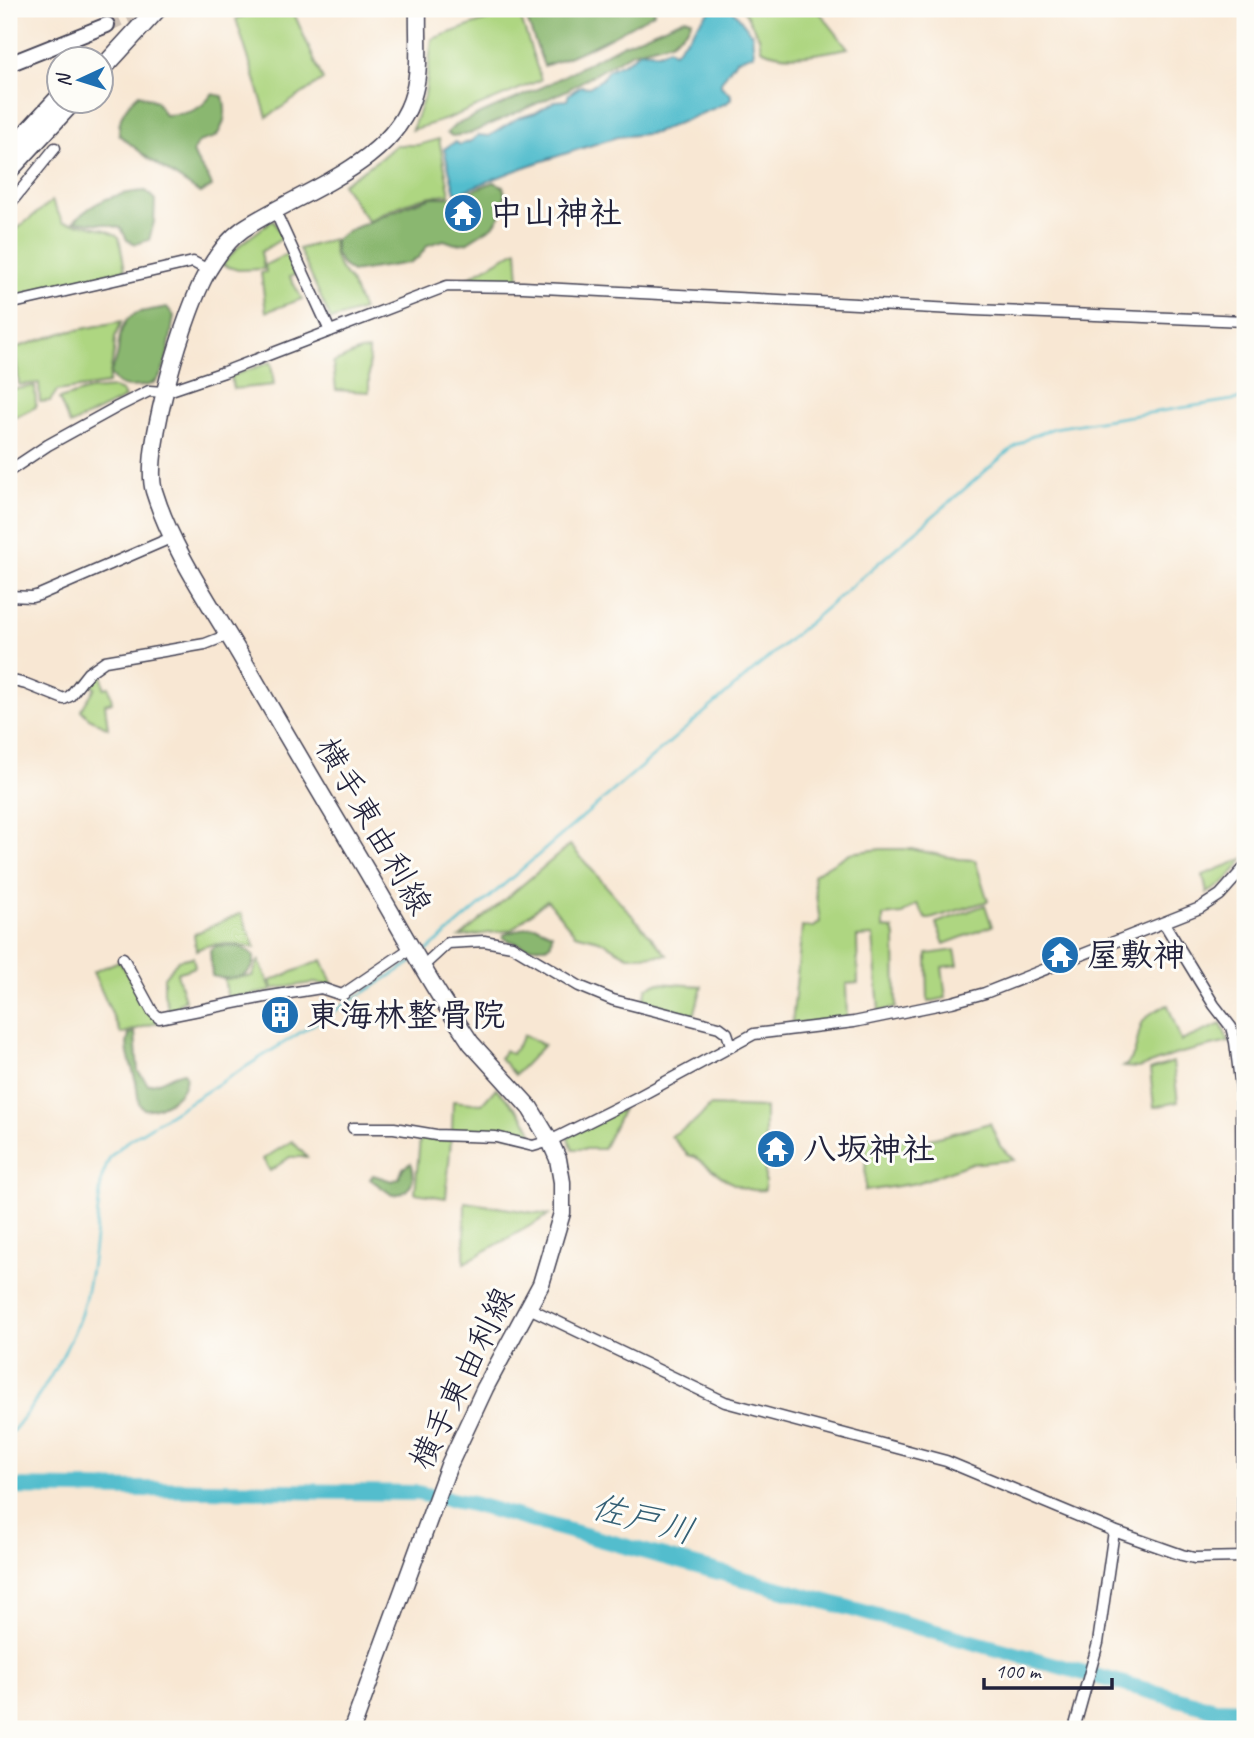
<svg xmlns="http://www.w3.org/2000/svg" width="1254" height="1738" viewBox="0 0 1254 1738" font-family="Caveat,'Klee One',sans-serif">
  <style>
    .green { fill: #aed681; stroke: #687c5e; stroke-width: 2 }
    .forest { fill: #8ab76f; stroke: #566c55; stroke-width: 2 }
    .water { fill: #52bdcd; stroke: #3a7084; stroke-width: 2 }
    .lines { fill: none; stroke-linecap: round; stroke-linejoin: round }
    .stream { stroke: #52bdcd; stroke-width: 2.5 }
    .river { stroke: #52bdcd; stroke-width: 16 }
    .secondary-tunnel { stroke: #cdc0b5; stroke-width: 14; stroke-dasharray: 14 7; stroke-linecap: butt }
    .minor-casing { stroke: #424052; stroke-width: 13 }
    .secondary-casing { stroke: #424052; stroke-width: 18 }
    .primary-casing { stroke: #424052; stroke-width: 19 }
    .motorway-casing { stroke: #424052; stroke-width: 21 }
    .minor { stroke: #fff; stroke-width: 10 }
    .secondary { stroke: #fff; stroke-width: 14 }
    .primary { stroke: #fff; stroke-width: 16 }
    .motorway { stroke: #fff; stroke-width: 18 }
    .labels { text-anchor: middle; dominant-baseline: central; stroke-width: 6; stroke-linejoin: round; paint-order: stroke }
    .poi-label { font-size: 33px; font-weight: bold; fill: #22223b; stroke: #fdfcf7; text-anchor: start }
    .street-label { font-size: 33px; fill: #22223b; stroke: #fdfcf7 }
    .water-label { font-size: 35px; font-style: italic; fill: #356075; stroke: #fdfcf7 }
  </style>
  <rect width="100%" height="100%" fill="#fdfcf7"/>
  <filter id="ink" filterUnits="userSpaceOnUse"><feTurbulence type="fractalNoise" baseFrequency=".0143" numOctaves="2"/><feDisplacementMap in="SourceGraphic" scale="14" xChannelSelector="R" yChannelSelector="G"/><feConvolveMatrix kernelMatrix="1 2 1 2 8 2 1 2 1" color-interpolation-filters="sRGB"/></filter>
  <filter id="wash" filterUnits="userSpaceOnUse"><feTurbulence type="fractalNoise" baseFrequency=".00686" numOctaves="4" result="noise"/><feDisplacementMap in="SourceGraphic" scale="28" xChannelSelector="R" yChannelSelector="G"/><feGaussianBlur stdDeviation="1.57" result="paint"/><feColorMatrix in="noise" values="0 0 0 0 0 0 0 0 0 0 0 0 0 0 0 0 0 1.4 0 .05"/><feComposite in="paint" operator="in"/></filter>
  <g filter="url(#wash)">
    <rect width="100%" height="100%" fill="#f8e7d3"/>
    <g class="green">
      <path d="M258,9H290L293,11L323,80L267,117L236,19Z"/>
      <path d="M518,9L541,80L447,119L412,130L425,94L432,39Z"/>
      <path d="M743,9H817L848,48C821,53 786,62 761,49L759,37Z"/>
      <path d="M439,139L450,194C420,195 395,207 368,221L342,184L381,158L396,145H418Z"/>
      <path d="M52,201L63,222C81,224 104,226 119,237L125,270L9,297V235Z"/>
      <path d="M273,220L283,238L261,252L264,269L238,270L222,265L241,244Z"/>
      <path d="M333,239L334,254L339,267L351,282L363,310L331,320L299,249Z"/>
      <path d="M517,250L519,281L469,277Z"/>
      <path d="M289,253L299,273L290,277L302,299L266,312L261,273L266,272L265,265Z"/>
      <path d="M122,321L115,337L114,353L108,384L57,391L50,401L40,402L39,383L19,385L15,348L62,333Z"/>
      <path d="M369,350V392L336,390L333,363L360,351Z"/>
      <path d="M271,362L274,385L233,389L231,376Z"/>
      <path d="M35,386L36,407L20,415L9,418V390Z"/>
      <path d="M114,388L122,391L125,398L70,425L59,399L89,390Z"/>
      <path d="M101,668L104,688L109,687L112,702L105,704L108,728L89,718L81,710L95,688L85,681Z"/>
      <path d="M570,845L667,955L628,956L599,940L575,934L547,900L511,930L460,937Z"/>
      <path d="M881,849H911L959,859L975,860L988,901L930,919H926L917,904L902,914L883,916V928L893,929L895,937L896,1008L879,1011L873,936L857,937L858,983L846,984L847,1018L792,1024L802,927H814L820,922L813,875L850,853Z"/>
      <path d="M1243,859C1234,874 1223,886 1207,893L1203,875Z"/>
      <path d="M985,905L992,926L944,944L936,923Z"/>
      <path d="M241,913L255,948C233,944 216,940 196,950L194,934Z"/>
      <path d="M955,950L958,965L942,967L946,998L928,1002L927,954Z"/>
      <path d="M193,957L195,967L177,973L185,1000L179,1003L181,1009L169,1011L164,993V977L178,960Z"/>
      <path d="M259,960L272,991L228,999L224,979L252,976Z"/>
      <path d="M322,960L333,985L312,983L273,989L270,981Z"/>
      <path d="M119,961L159,1022L121,1034L93,972Z"/>
      <path d="M657,983L702,986L694,1016L643,1001L647,988Z"/>
      <path d="M1168,1005L1181,1041L1221,1024L1229,1042L1177,1054L1139,1068L1123,1067C1140,1057 1135,1033 1144,1020C1148,1014 1161,1007 1168,1005Z"/>
      <path d="M524,1035L544,1045L515,1075L500,1058L505,1050L512,1054Z"/>
      <path d="M1173,1062L1178,1102L1154,1107L1150,1070Z"/>
      <path d="M496,1088C508,1101 533,1121 533,1140L497,1132L452,1130L453,1101L482,1104Z"/>
      <path d="M710,1106L765,1108V1190C735,1193 719,1173 695,1157L688,1155L671,1136L695,1122Z"/>
      <path d="M623,1109L603,1149H573L567,1136Z"/>
      <path d="M990,1123L1000,1146L1014,1160L969,1164L917,1183L865,1191L866,1135L923,1141Z"/>
      <path d="M420,1138L451,1140L446,1198L415,1193Z"/>
      <path d="M292,1141L307,1157H290L270,1171L263,1159Z"/>
      <path d="M465,1202L549,1215L464,1263Z"/>
    </g>
    <g class="forest">
      <path d="M523,9H655L654,13C618,34 583,53 544,66Z"/>
      <path d="M685,18L692,20L687,29L671,42L633,52L567,90L469,134L452,136L447,133L455,125L545,86L622,45Z"/>
      <path d="M139,94L156,101L165,115C186,114 200,112 212,94L223,96C227,112 226,122 216,137L198,142L193,151C197,168 209,173 212,187L200,193L148,158L119,135C118,117 125,106 139,94Z"/>
      <path d="M494,182L503,186L505,195L500,216L493,226L466,243L455,244L444,240L428,245L419,257L409,263L352,272L342,265L335,252V240L348,231L408,205L432,197H455Z"/>
      <path d="M146,191L155,200L154,222L149,240L136,244L127,240L121,228L104,224L74,221C95,200 116,193 146,191Z"/>
      <path d="M167,307L174,316C171,331 168,370 157,380C151,387 139,386 131,387C120,387 114,383 110,373C114,366 117,360 118,352C119,337 121,317 140,312C149,310 158,309 167,307Z"/>
      <path d="M536,926L552,933L551,943L546,947H526L503,938V935L526,927Z"/>
      <path d="M216,946C231,946 245,944 254,957C255,979 229,981 212,976L210,950Z"/>
      <path d="M135,1032L138,1071L148,1084C162,1084 170,1074 184,1072C193,1090 161,1112 144,1109L139,1104L136,1082L128,1054L127,1044L129,1034Z"/>
      <path d="M411,1163C416,1174 413,1186 403,1193L392,1195L370,1179L373,1175L392,1181L399,1178L403,1168Z"/>
    </g>
    <path class="water" d="M712,9H732L752,34L754,54L736,60L721,82V86L731,95V99L727,103L655,133L617,137L527,166L458,193L455,192L444,149L455,142L460,145L471,141L478,135L489,136L518,118L535,113L555,101L567,100L569,94L581,86L589,87L602,79L608,70L628,61L640,51L659,53L669,48L673,52L676,51C680,44 683,42 688,37C696,28 702,17 712,9Z"/>
    <g class="lines">
      <g class="stream">
        <path d="M422,955L1010,450L1030,437L1054,428L1245,398"/>
        <path d="M9,1435C33,1410 73,1343 82,1310C94,1269 96,1220 102,1177L110,1157L126,1142L411,963"/>
      </g>
      <path class="river" d="M9,1487L417,1493L472,1504L1215,1709L1245,1710"/>
    </g>
  </g>
  <g filter="url(#ink)">
    <g class="lines">
      <path class="secondary-tunnel" d="M107,25L144,9"/>
      <defs>
        <g id="minor">
          <path d="M9,205L55,148"/>
          <path d="M275,211L330,331"/>
          <path d="M9,304L193,262L208,270"/>
          <path d="M9,471L48,445L117,407L149,391L165,392L224,372L447,286L523,287L974,310L1245,321"/>
          <path d="M9,596L32,597L39,595L173,537"/>
          <path d="M9,680L26,684L64,699L70,696L88,673L105,661L205,644L228,635"/>
          <path d="M1164,923L1214,1005L1231,1027L1235,1042L1241,1089L1243,1557"/>
          <path d="M123,958L152,1011L159,1018L265,997L321,988L342,995L411,948"/>
          <path d="M422,967L448,943L484,941L512,946L579,986L613,1000L719,1027L727,1033L731,1045"/>
          <path d="M353,1128H394L436,1135L496,1137L533,1146L550,1141L638,1097L754,1034L854,1022L952,1002L985,993L1200,908L1220,895L1245,867"/>
          <path d="M529,1308L725,1402L946,1461L1114,1531L1182,1555L1194,1558L1245,1557"/>
          <path d="M1074,1729L1098,1643L1114,1531"/>
        </g>
        <path id="secondary" d="M9,64L107,25"/>
        <path id="primary" d="M352,1729L449,1465L485,1388L541,1284L562,1213V1182L558,1159L550,1141L530,1108L471,1043L443,1001C418,961 395,919 371,878C328,805 284,732 242,658C211,605 172,550 154,491C142,451 186,305 209,269C218,254 229,239 243,229C299,192 397,163 414,92C421,65 417,36 418,9"/>
        <g id="motorway">
          <path d="M102,69L157,9"/>
          <path d="M9,152L60,97"/>
          <path d="M9,170L72,102"/>
        </g>
      </defs>
      <use href="#minor" class="minor-casing"/>
      <use href="#secondary" class="secondary-casing"/>
      <use href="#primary" class="primary-casing"/>
      <use href="#motorway" class="motorway-casing"/>
      <use href="#minor" class="minor"/>
      <use href="#secondary" class="secondary"/>
      <use href="#primary" class="primary"/>
      <use href="#motorway" class="motorway"/>
    </g>
  </g>
  <defs>
    <symbol id="temple-disc" viewBox="-11 -11 22 22"><circle r="9.5" fill="#1f6fb2" stroke="#fdfcf7"/><path d="M0-6L5-2H3V0L6.5 2.5H4V6H1.5V3h-3V6H-4V2.5H-6.5L-3 0V-2H-5Z" fill="#fff"/></symbol>
    <symbol id="building-disc" viewBox="-11 -11 22 22"><circle r="9.5" fill="#1f6fb2" stroke="#fdfcf7"/><path d="M-4-6H4V6H1V3H-1V6H-4ZM-2.5-4.3h1.7v1.8h-1.7ZM.8-4.3h1.7v1.8H.8ZM-2.5-1h1.7V.8h-1.7ZM.8-1h1.7V.8H.8Z" fill="#fff"/></symbol>
  </defs>
  <g fill-rule="evenodd">
    <use href="#temple-disc" x="441" y="191" width="44" height="44"/>
    <use href="#temple-disc" x="1038" y="933" width="44" height="44"/>
    <use href="#building-disc" x="258" y="993" width="44" height="44"/>
    <use href="#temple-disc" x="754" y="1127" width="44" height="44"/>
  </g>
  <g class="labels">
    <g class="poi-label">
      <text x="490" y="213">中山神社</text>
      <text x="1087" y="955">屋敷神</text>
      <text x="307" y="1015">東海林整骨院</text>
      <text x="803" y="1149">八坂神社</text>
    </g>
    <g class="street-label">
      <text transform="translate(374 826) rotate(60)">横手東由利線</text>
      <text transform="translate(462 1378) rotate(-64)">横手東由利線</text>
    </g>
    <g class="water-label">
      <text transform="translate(643 1519) rotate(15)">佐戸川</text>
    </g>
  </g>
  <rect width="1254" height="1738" fill="none" stroke="#fdfcf7" stroke-width="35"/>
  <g transform="translate(80 80) rotate(266)"><circle r="33" fill="#fdfcf7" stroke="#a5a5ac" stroke-width="2"/>
  <path d="M0-5L12 26L0 18L-12 26Z" fill="#1f6fb2"/>
  <text y="-10" font-size="19" font-weight="bold" text-anchor="middle" fill="#22223b">N</text>
  </g>
  <path d="M984 1678v10h128v-10" fill="none" stroke="#22223b" stroke-width="3.5"/>
  <text x="995" y="1678" font-size="21" fill="#22223b" stroke="#fdfcf7" stroke-width="5" paint-order="stroke">100 m</text>
</svg>
